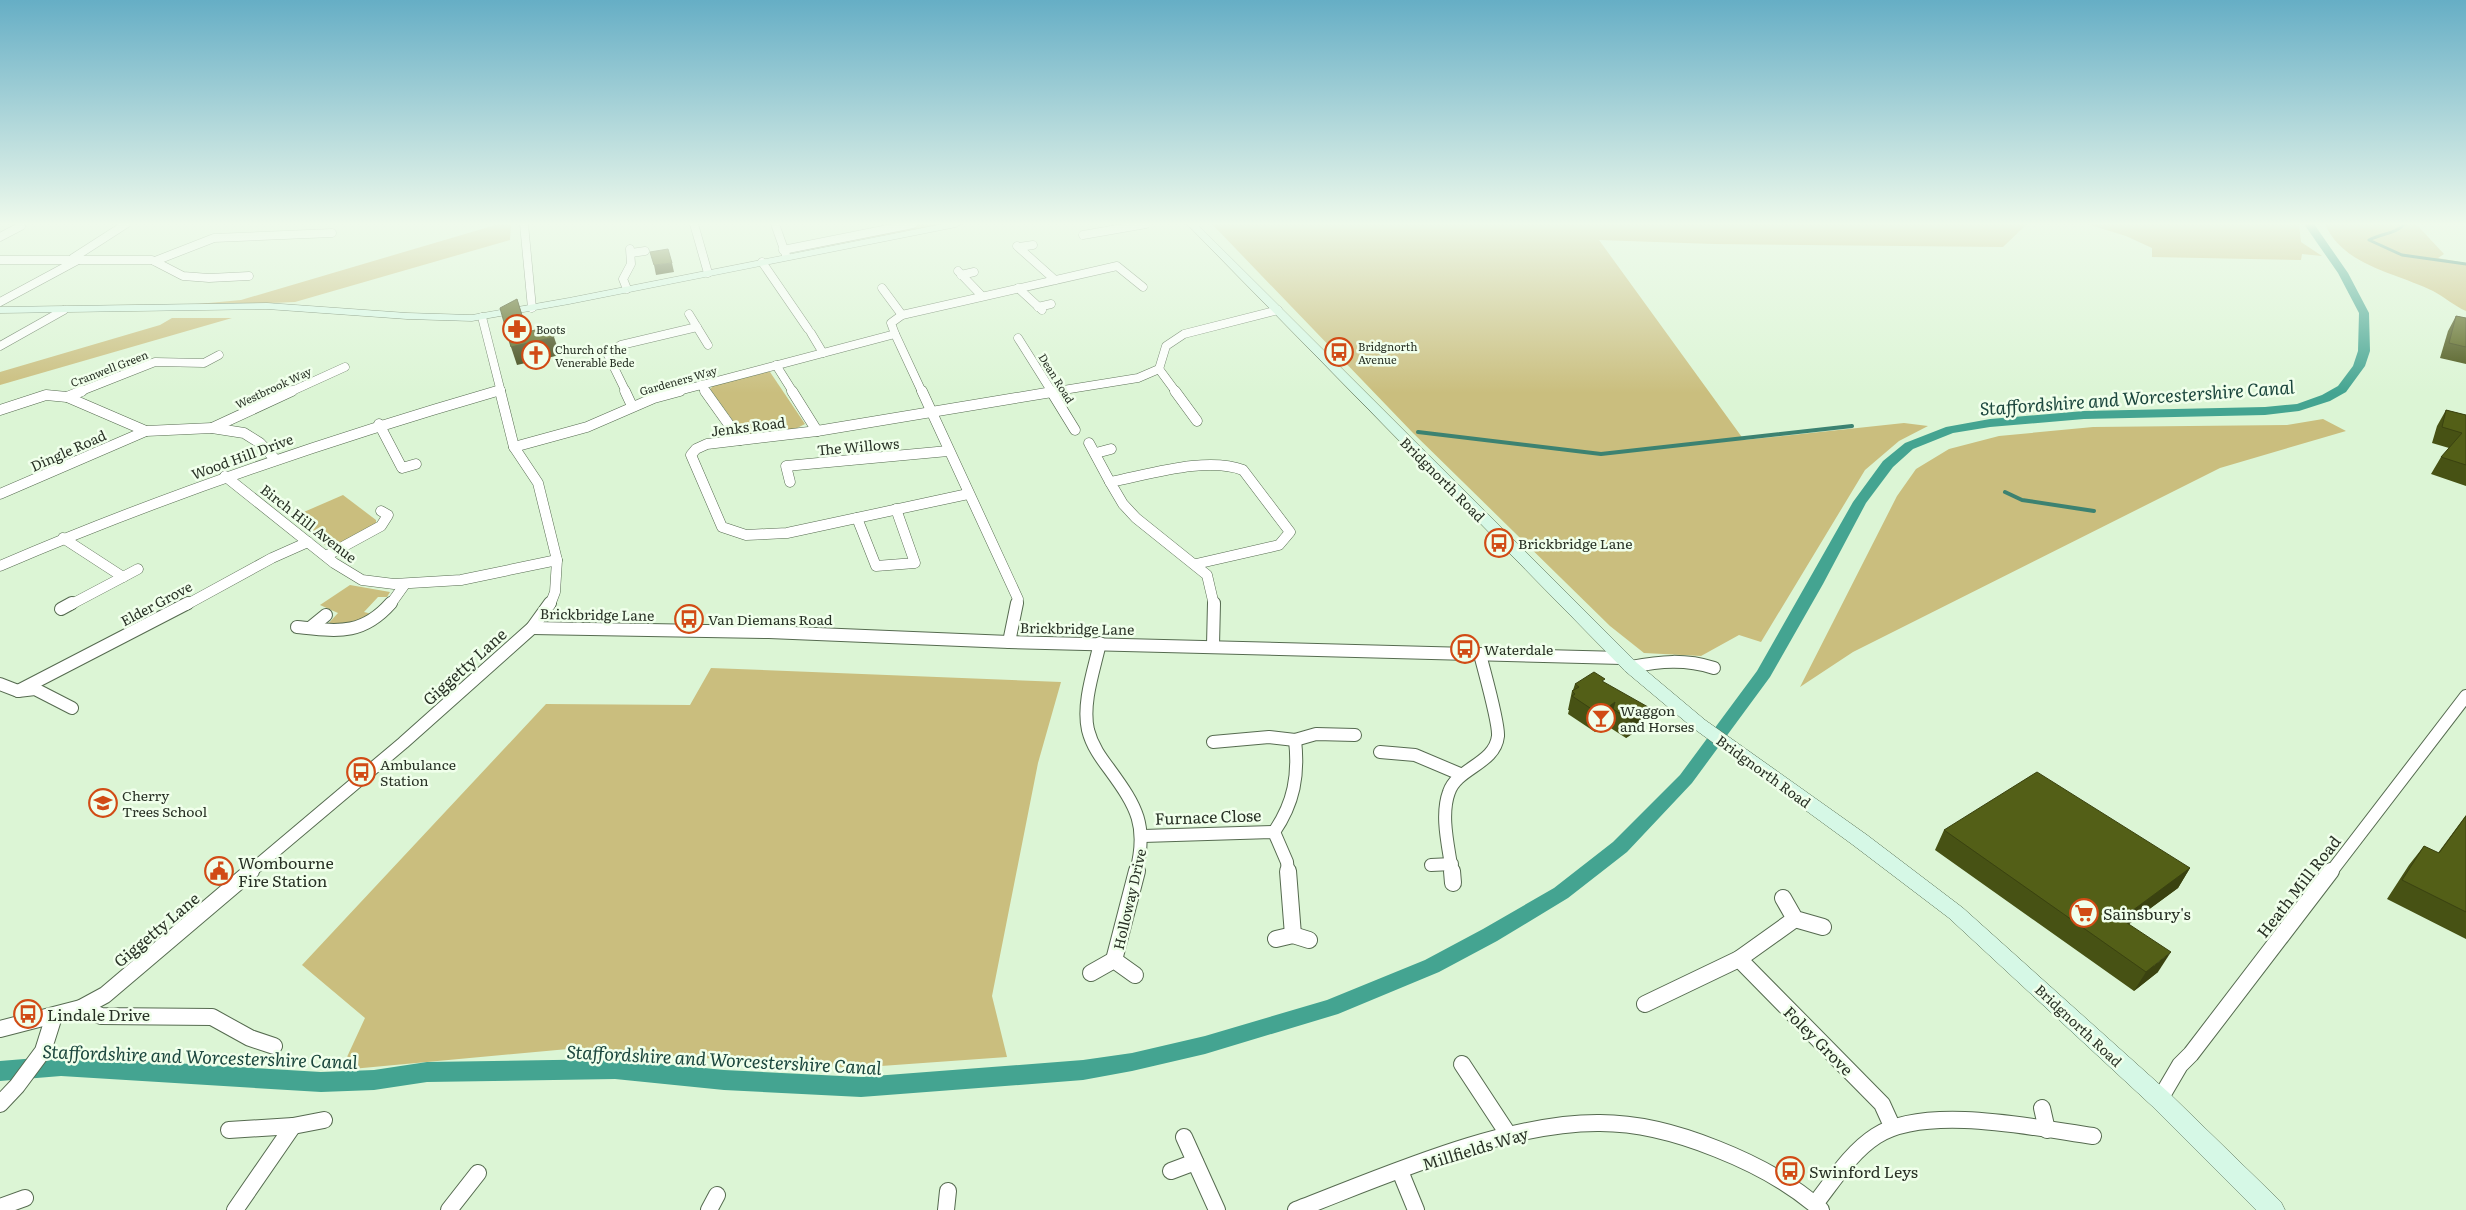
<svg xmlns="http://www.w3.org/2000/svg" width="2466" height="1210" viewBox="0 0 2466 1210" font-family="Literata,serif">
  <style>
    .green { fill: #cabe7e }
    .lines { fill: none; stroke-linecap: round; stroke-linejoin: round }
    .stream-far1 { stroke: #3c8271; stroke-width: 3 }
    .stream { stroke: #3c8271; stroke-width: 4 }
    .canal { fill: #44a491; fill-rule: evenodd }
    .street-far3-casing { stroke: #566b50; stroke-width: 9 }
    .street-far2-casing { stroke: #566b50; stroke-width: 11 }
    .street-far1-casing { stroke: #566b50; stroke-width: 14 }
    .street-casing { stroke: #566b50; stroke-width: 18 }
    .secondary-casing { stroke: #566b50; stroke-width: 1 }
    .street-far3 { stroke: #fff; stroke-width: 8 }
    .street-far2 { stroke: #fff; stroke-width: 10 }
    .street-far1 { stroke: #fff; stroke-width: 12 }
    .street { stroke: #fff; stroke-width: 16 }
    .secondary { fill: #d6f8e6; fill-rule: evenodd }
    .wall { fill: #475214 }
    .shaded-wall { fill: #3a4210 }
    .building { fill: #535f17; stroke: #3a4210 }
    .labels { text-anchor: middle; dominant-baseline: central; stroke-width: 5; stroke-linejoin: round; paint-order: stroke }
    .far-poi-label { font-size: 11px; fill: #283125; stroke: #f0ffeb; text-anchor: start }
    .far-street-label { font-size: 11px; fill: #283125; stroke: #f0ffeb }
    .street-label { font-size: 14px; fill: #283125; stroke: #f0ffeb }
    .poi-label { font-size: 14px; fill: #283125; stroke: #f0ffeb; text-anchor: start }
    .near-street-label { font-size: 16px; fill: #283125; stroke: #f0ffeb }
    .near-poi-label { font-size: 16px; fill: #283125; stroke: #f0ffeb; text-anchor: start }
    .near-water-label { font-size: 18px; font-style: italic; fill: #1b463d; stroke: #f0ffeb }
  </style>
  <rect width="100%" height="100%" fill="#dcf5d5"/>
  <g class="green">
    <path d="M499,224H511L510,240L295,302L195,306L198,304L241,300Z"/>
    <path d="M922,224H943L794,252L795,250Z"/>
    <path d="M1212,224H2027L2003,247L1714,244L1599,240L1744,440L1904,423L1928,426L1899,441L1865,470L1761,642L1739,635L1701,656L1644,653L1610,626L1413,433Z"/>
    <path d="M2087,224H2299L2301,242L2322,256L2302,254L2301,260L2152,257V248L2126,236Z"/>
    <path d="M2325,224H2416L2444,254L2438,258L2466,263V311C2454,306 2445,297 2433,291C2397,273 2343,266 2325,224Z"/>
    <path d="M172,318H232L0,385V372L160,325Z"/>
    <path d="M764,371L770,372L805,424L795,429L744,436L710,389L713,386Z"/>
    <path d="M2323,419L2346,431L2220,468L1853,652L1800,687L1897,496L1916,469L1949,449L1999,436L2093,427L2287,425Z"/>
    <path d="M343,495L376,520V525L338,546L328,547L290,518Z"/>
    <path d="M350,585L390,592L387,597H378L364,612L372,614L362,622L327,625L338,613L320,605Z"/>
    <path d="M711,668L1061,682L1038,763L992,996L1007,1057L853,1068L568,1049L341,1070L365,1018L302,965L546,704L690,705Z"/>
  </g>
  <g class="lines">
    <path class="stream-far1" d="M2405,224C2395,234 2382,233 2369,240L2402,255L2466,264"/>
    <g class="stream">
      <path d="M1418,432L1601,454L1852,426"/>
      <path d="M2005,492L2022,500L2094,511"/>
    </g>
    <path class="canal" d="M2304,224H2314L2348,273L2369,313L2370,351L2365,366L2346,392L2330,401L2299,411L2265,415L2084,419L1990,427L1953,433L1913,449L1893,467L1866,503L1823,584L1770,677L1692,783L1627,852L1568,898L1497,941L1439,972L1338,1014L1205,1054L1132,1071L1083,1080L861,1097L724,1090L615,1079L427,1082L374,1090L321,1092L61,1076L0,1081V1061L61,1056L321,1072L374,1070L427,1062L615,1059L724,1070L861,1077L1083,1060L1132,1053L1205,1036L1327,1000L1425,960L1483,929L1554,888L1613,842L1680,775L1757,671L1853,502L1883,461L1905,443L1946,427L1990,419L2084,411L2265,407L2297,404L2322,395L2338,386L2353,366L2358,351L2359,313L2338,273Z"/>
    <defs>
      <g id="street-far3">
        <path d="M524,224L532,308"/>
        <path d="M694,224L708,273"/>
        <path d="M775,224L786,255"/>
        <path d="M1083,235L1146,224"/>
        <path d="M0,237L21,226"/>
        <path d="M1017,246L1055,280"/>
        <path d="M1019,247L1033,245"/>
        <path d="M783,250L913,224"/>
        <path d="M631,253L645,251"/>
        <path d="M73,258L126,224"/>
        <path d="M0,260H152L183,276L209,278L249,276"/>
        <path d="M155,261L214,238L332,233"/>
        <path d="M762,262L808,329"/>
        <path d="M958,271L982,296"/>
        <path d="M961,275L974,272"/>
        <path d="M882,288L902,315"/>
        <path d="M1018,288L1042,310"/>
        <path d="M627,289L623,279L631,264L630,249"/>
        <path d="M0,302L78,260"/>
        <path d="M1038,307L1051,304"/>
        <path d="M689,314L708,345"/>
        <path d="M482,317L501,392"/>
        <path d="M811,333L823,353"/>
        <path d="M895,334L922,392"/>
        <path d="M1018,338L1052,392"/>
        <path d="M0,346L64,310"/>
        <path d="M776,365L793,392"/>
        <path d="M1159,369L1176,392"/>
        <path d="M701,385L706,392"/>
        <path d="M79,392L155,362L204,363L219,355"/>
        <path d="M290,392L345,367"/>
        <path d="M493,392L501,390"/>
        <path d="M626,392L607,353L621,345L697,327"/>
        <path d="M675,392L895,334L891,323L902,315L1117,266L1143,287"/>
        <path d="M1051,392L1138,378L1159,369L1166,346L1184,334L1278,310"/>
      </g>
      <g id="street-far2">
        <path d="M500,391L514,447L538,483L557,560L555,592L550,605"/>
        <path d="M625,391L632,406"/>
        <path d="M705,391L740,440"/>
        <path d="M792,391L817,431"/>
        <path d="M922,391L1018,599L1017,605"/>
        <path d="M1051,391L1075,430"/>
        <path d="M1175,391L1197,421"/>
        <path d="M67,397L82,391"/>
        <path d="M0,410L46,395L67,397L146,431L212,428L244,433L260,443L274,458"/>
        <path d="M379,424L402,468L416,464"/>
        <path d="M212,428L292,391"/>
        <path d="M1089,443L1110,482"/>
        <path d="M514,447L587,427L654,398L680,391"/>
        <path d="M1096,453L1111,449"/>
        <path d="M225,476L334,563L362,580L394,584L461,580L557,560"/>
        <path d="M790,482L786,466L948,451"/>
        <path d="M0,494L146,431"/>
        <path d="M968,494L787,533L746,535L722,527L691,455L696,449L707,444L817,431L1058,391"/>
        <path d="M857,518L876,566L915,563L896,509"/>
        <path d="M63,538L123,577L138,569"/>
        <path d="M326,556L381,526L388,515L381,511"/>
        <path d="M1196,564L1279,545L1290,532L1243,470C1206,456 1148,475 1110,482L1123,504L1136,518L1207,575L1214,605"/>
        <path d="M0,566C162,496 328,440 497,391"/>
        <path d="M70,605L123,577"/>
        <path d="M186,605L272,558L308,542"/>
        <path d="M390,605L405,584"/>
      </g>
      <g id="street-far1">
        <path d="M61,609L72,603"/>
        <path d="M297,627C337,631 362,636 391,603"/>
        <path d="M310,628L326,615"/>
        <path d="M532,628L769,632L1009,642L1622,658"/>
        <path d="M1009,642L1017,603"/>
        <path d="M1100,643C1094,670 1082,703 1088,730C1092,746 1101,758 1110,770C1137,807 1148,826 1136,872"/>
        <path d="M1213,645L1214,603"/>
        <path d="M1631,667C1661,661 1685,659 1714,668"/>
        <path d="M0,684L18,691L35,689L72,708"/>
        <path d="M18,691L188,603"/>
        <path d="M1213,742L1269,737L1295,740L1316,734L1355,735"/>
        <path d="M1380,752L1415,755L1460,774"/>
        <path d="M1274,832C1294,803 1299,775 1295,740"/>
        <path d="M1143,836L1274,832L1287,862L1288,872"/>
        <path d="M1431,865L1452,864"/>
        <path d="M250,872L403,743L532,628L550,603"/>
        <path d="M1452,872C1449,848 1440,816 1449,792C1457,768 1495,764 1498,736C1499,722 1484,671 1480,654"/>
        <path d="M2331,872L2466,696"/>
      </g>
      <g id="street">
        <path d="M1288,871L1293,935"/>
        <path d="M1452,871L1453,883"/>
        <path d="M1783,898L1795,919L1823,927"/>
        <path d="M1276,939L1293,935L1309,940"/>
        <path d="M1739,959L1882,1104L1892,1126"/>
        <path d="M1114,960L1137,871"/>
        <path d="M1091,973L1114,960L1135,975"/>
        <path d="M1645,1004L1739,959L1795,919"/>
        <path d="M81,1008L101,1016L212,1017L250,1038L274,1046"/>
        <path d="M0,1029L81,1008L105,995L251,871"/>
        <path d="M1462,1064L1508,1134"/>
        <path d="M2160,1099L2180,1065L2191,1054L2331,871"/>
        <path d="M0,1104L17,1086L43,1051L54,1016"/>
        <path d="M2042,1108L2047,1130"/>
        <path d="M229,1130L293,1126L324,1120"/>
        <path d="M1184,1137L1217,1210"/>
        <path d="M1171,1171L1195,1162"/>
        <path d="M1400,1171L1416,1210"/>
        <path d="M1815,1204C1833,1181 1851,1152 1876,1136C1926,1104 2036,1128 2093,1136"/>
        <path d="M0,1207L25,1198"/>
        <path d="M235,1210L293,1126"/>
        <path d="M449,1210L478,1173"/>
        <path d="M709,1210L717,1195"/>
        <path d="M946,1210L948,1191"/>
        <path d="M1296,1210C1385,1176 1505,1122 1600,1123C1640,1123 1680,1134 1717,1149C1755,1164 1791,1183 1821,1210"/>
      </g>
      <g id="secondary">
        <path d="M943,224H961L956,227L569,304L472,321L407,319L267,309L0,313V307L267,303L407,313L472,315L569,298Z"/>
        <path d="M1187,224H1197L1637,663L1705,720L1867,835L1963,908L2168,1092L2281,1202L2285,1210H2256L2152,1106L1949,918L1853,845L1693,728L1625,671Z"/>
      </g>
    </defs>
    <use href="#street-far3" class="street-far3-casing"/>
    <use href="#street-far2" class="street-far2-casing"/>
    <use href="#street-far1" class="street-far1-casing"/>
    <use href="#street" class="street-casing"/>
    <use href="#secondary" class="secondary-casing"/>
    <use href="#street-far3" class="street-far3"/>
    <use href="#street-far2" class="street-far2"/>
    <use href="#street-far1" class="street-far1"/>
    <use href="#street" class="street"/>
    <use href="#secondary" class="secondary"/>
  </g>
  <g class="wall">
    <path d="M2456,316L2466,318V364L2440,358L2448,331Z"/>
    <path d="M2446,410L2466,415V486L2431,474L2441,457L2449,448L2432,443L2437,426Z"/>
    <path d="M1604,683L1644,726L1626,738L1609,727L1611,720L1595,732L1568,714L1569,710H1568L1572,691L1573,690L1575,684Z"/>
    <path d="M2466,815V939L2387,899L2409,865L2424,846L2438,853Z"/>
    <path d="M1944,830L2190,868L2178,888L2129,924L2158,972L2134,991L1935,850Z"/>
  </g>
  <g class="shaded-wall">
    <path d="M672,263L674,272L656,275L654,265Z"/>
    <path d="M517,299L531,342L554,337L560,355L517,365L511,347Z"/>
    <path d="M1615,702L1611,720L1595,732L1599,714Z"/>
    <path d="M1648,707L1644,726L1626,738L1630,720Z"/>
    <path d="M2190,868L2178,888L2110,938L2121,919Z"/>
    <path d="M2171,952L2158,972L2134,991L2146,972Z"/>
  </g>
  <g class="building">
    <path d="M668,249L672,263L654,265L650,252Z"/>
    <path d="M517,299L527,332L548,327L554,337L511,347L500,308Z"/>
    <path d="M2456,316L2466,318V347L2449,343Z"/>
    <path d="M2446,410L2466,415V465L2441,457L2462,433L2442,427Z"/>
    <path d="M1594,672L1605,679L1602,681L1648,707L1630,720L1613,709L1615,702L1599,714L1572,696L1575,694L1572,691L1579,687L1575,684Z"/>
    <path d="M2037,772L2190,868L2121,919L2171,952L2146,972L1944,830Z"/>
    <path d="M2466,816V912L2402,880L2424,846L2439,853Z"/>
  </g>
  <linearGradient id="sky" x2="0" y2="1"><stop stop-color="#66aec5"/><stop offset="0.57" stop-color="#effaec"/><stop offset="1" stop-color="#effaec" stop-opacity="0"/></linearGradient>
  <rect width="2466" height="393" fill="url(#sky)"/>
  <defs>
    <symbol id="pharmacy-ring" viewBox="-11 -11 22 22"><circle r="9.5" fill="#f0ffeb" stroke="#d14b15" stroke-width="1.5"/><path d="M-2-6h4v4h4v4h-4v4h-4v-4h-4v-4h4Z" fill="#d14b15"/></symbol>
    <symbol id="bus-ring" viewBox="-11 -11 22 22"><circle r="9.5" fill="#f0ffeb" stroke="#d14b15" stroke-width="1.5"/><path d="M-5-6H5V4H4V6H2V4H-2V6H-4V4H-5ZM-3.5-4V0h7V-4ZM-3.5 1.2v1.5H-2V1.2ZM2 1.2v1.5H3.5V1.2Z" fill="#d14b15"/></symbol>
    <symbol id="church-ring" viewBox="-11 -11 22 22"><circle r="9.5" fill="#f0ffeb" stroke="#d14b15" stroke-width="1.5"/><path d="M-1.2-6h2.4v3.5h3.3v2.4h-3.3V6h-2.4V-.1h-3.3v-2.4h3.3Z" fill="#d14b15"/></symbol>
    <symbol id="bar-ring" viewBox="-11 -11 22 22"><circle r="9.5" fill="#f0ffeb" stroke="#d14b15" stroke-width="1.5"/><path d="M-6-5H6L.8 .8V4.5H3.5V6h-7V4.5H-.8V.8Z" fill="#d14b15"/></symbol>
    <symbol id="school-ring" viewBox="-11 -11 22 22"><circle r="9.5" fill="#f0ffeb" stroke="#d14b15" stroke-width="1.5"/><path d="M0-5L7-2L0 1L-7-2ZM-4 1L0 2.5L4 1V4Q0 6-4 4Z" fill="#d14b15"/></symbol>
    <symbol id="civic-ring" viewBox="-11 -11 22 22"><circle r="9.5" fill="#f0ffeb" stroke="#d14b15" stroke-width="1.5"/><path d="M-.6-6.5H3V-4.5H.6V-3L4-1V1h2V6H-6V1h2V-1L-.6-3ZM-1.2 2.5V6h2.4V2.5Z" fill="#d14b15"/></symbol>
    <symbol id="supermarket-ring" viewBox="-11 -11 22 22"><circle r="9.5" fill="#f0ffeb" stroke="#d14b15" stroke-width="1.5"/><path d="M-6-5.5h2.5l.6 2H6L4.5 2H-2.5L-4.4-4H-6ZM-1.5 3.2a1.3 1.3 0 1 0 .1 0ZM3 3.2a1.3 1.3 0 1 0 .1 0Z" fill="#d14b15"/></symbol>
  </defs>
  <g fill-rule="evenodd">
    <use href="#pharmacy-ring" x="501" y="313" width="32" height="32"/>
    <use href="#bus-ring" x="1323" y="336" width="32" height="32"/>
    <use href="#church-ring" x="520" y="339" width="32" height="32"/>
    <use href="#bus-ring" x="1483" y="527" width="32" height="32"/>
    <use href="#bus-ring" x="673" y="603" width="32" height="32"/>
    <use href="#bus-ring" x="1449" y="633" width="32" height="32"/>
    <use href="#bar-ring" x="1585" y="702" width="32" height="32"/>
    <use href="#bus-ring" x="345" y="756" width="32" height="32"/>
    <use href="#school-ring" x="87" y="787" width="32" height="32"/>
    <use href="#civic-ring" x="203" y="855" width="32" height="32"/>
    <use href="#supermarket-ring" x="2068" y="897" width="32" height="32"/>
    <use href="#bus-ring" x="12" y="998" width="32" height="32"/>
    <use href="#bus-ring" x="1774" y="1155" width="32" height="32"/>
  </g>
  <g class="labels">
    <g class="far-poi-label">
      <text x="536" y="329">Boots</text>
      <text x="1358" y="346">Bridgnorth<tspan x="1358" dy="13">Avenue</tspan></text>
      <text x="555" y="349">Church of the<tspan x="555" dy="13">Venerable Bede</tspan></text>
    </g>
    <g class="far-street-label">
      <text transform="translate(109 368) rotate(-21)">Cranwell Green</text>
      <text transform="translate(1057 378) rotate(58)">Dean Road</text>
      <text transform="translate(678 380) rotate(-16)">Gardeners Way</text>
      <text transform="translate(273 387) rotate(-25)">Westbrook Way</text>
    </g>
    <g class="street-label">
      <text transform="translate(748 426) rotate(-7)">Jenks Road</text>
      <text transform="translate(858 446) rotate(-5)">The Willows</text>
      <text transform="translate(68 450) rotate(-24)">Dingle Road</text>
      <text transform="translate(242 456) rotate(-20)">Wood Hill Drive</text>
      <text transform="translate(1443 479) rotate(45)">Bridgnorth Road</text>
      <text transform="translate(309 523) rotate(38)">Birch Hill Avenue</text>
      <text transform="translate(156 603) rotate(-28)">Elder Grove</text>
      <text transform="translate(597 614) rotate(1)">Brickbridge Lane</text>
      <text transform="translate(1077 628) rotate(1)">Brickbridge Lane</text>
      <text transform="translate(1764 771) rotate(36)">Bridgnorth Road</text>
      <text transform="translate(1129 899) rotate(-77)">Holloway Drive</text>
      <text transform="translate(2079 1025) rotate(43)">Bridgnorth Road</text>
    </g>
    <g class="poi-label">
      <text x="1518" y="543">Brickbridge Lane</text>
      <text x="708" y="619">Van Diemans Road</text>
      <text x="1484" y="649">Waterdale</text>
      <text x="1620" y="710">Waggon<tspan x="1620" dy="16">and Horses</tspan></text>
      <text x="380" y="764">Ambulance<tspan x="380" dy="16">Station</tspan></text>
      <text x="122" y="795">Cherry<tspan x="122" dy="16">Trees School</tspan></text>
    </g>
    <g class="near-street-label">
      <text transform="translate(464 666) rotate(-42)">Giggetty Lane</text>
      <text transform="translate(1208 816) rotate(-2)">Furnace Close</text>
      <text transform="translate(2298 886) rotate(-52)">Heath Mill Road</text>
      <text transform="translate(156 929) rotate(-40)">Giggetty Lane</text>
      <text transform="translate(1819 1040) rotate(45)">Foley Grove</text>
      <text transform="translate(1475 1148) rotate(-17)">Millfields Way</text>
    </g>
    <g class="near-poi-label">
      <text x="238" y="862">Wombourne<tspan x="238" dy="18">Fire Station</tspan></text>
      <text x="2103" y="913">Sainsbury's</text>
      <text x="47" y="1014">Lindale Drive</text>
      <text x="1809" y="1171">Swinford Leys</text>
    </g>
    <g class="near-water-label">
      <text transform="translate(2137 397) rotate(-4)">Staffordshire and Worcestershire Canal</text>
      <text transform="translate(200 1056) rotate(2)">Staffordshire and Worcestershire Canal</text>
      <text transform="translate(724 1059) rotate(3)">Staffordshire and Worcestershire Canal</text>
    </g>
  </g>
</svg>
